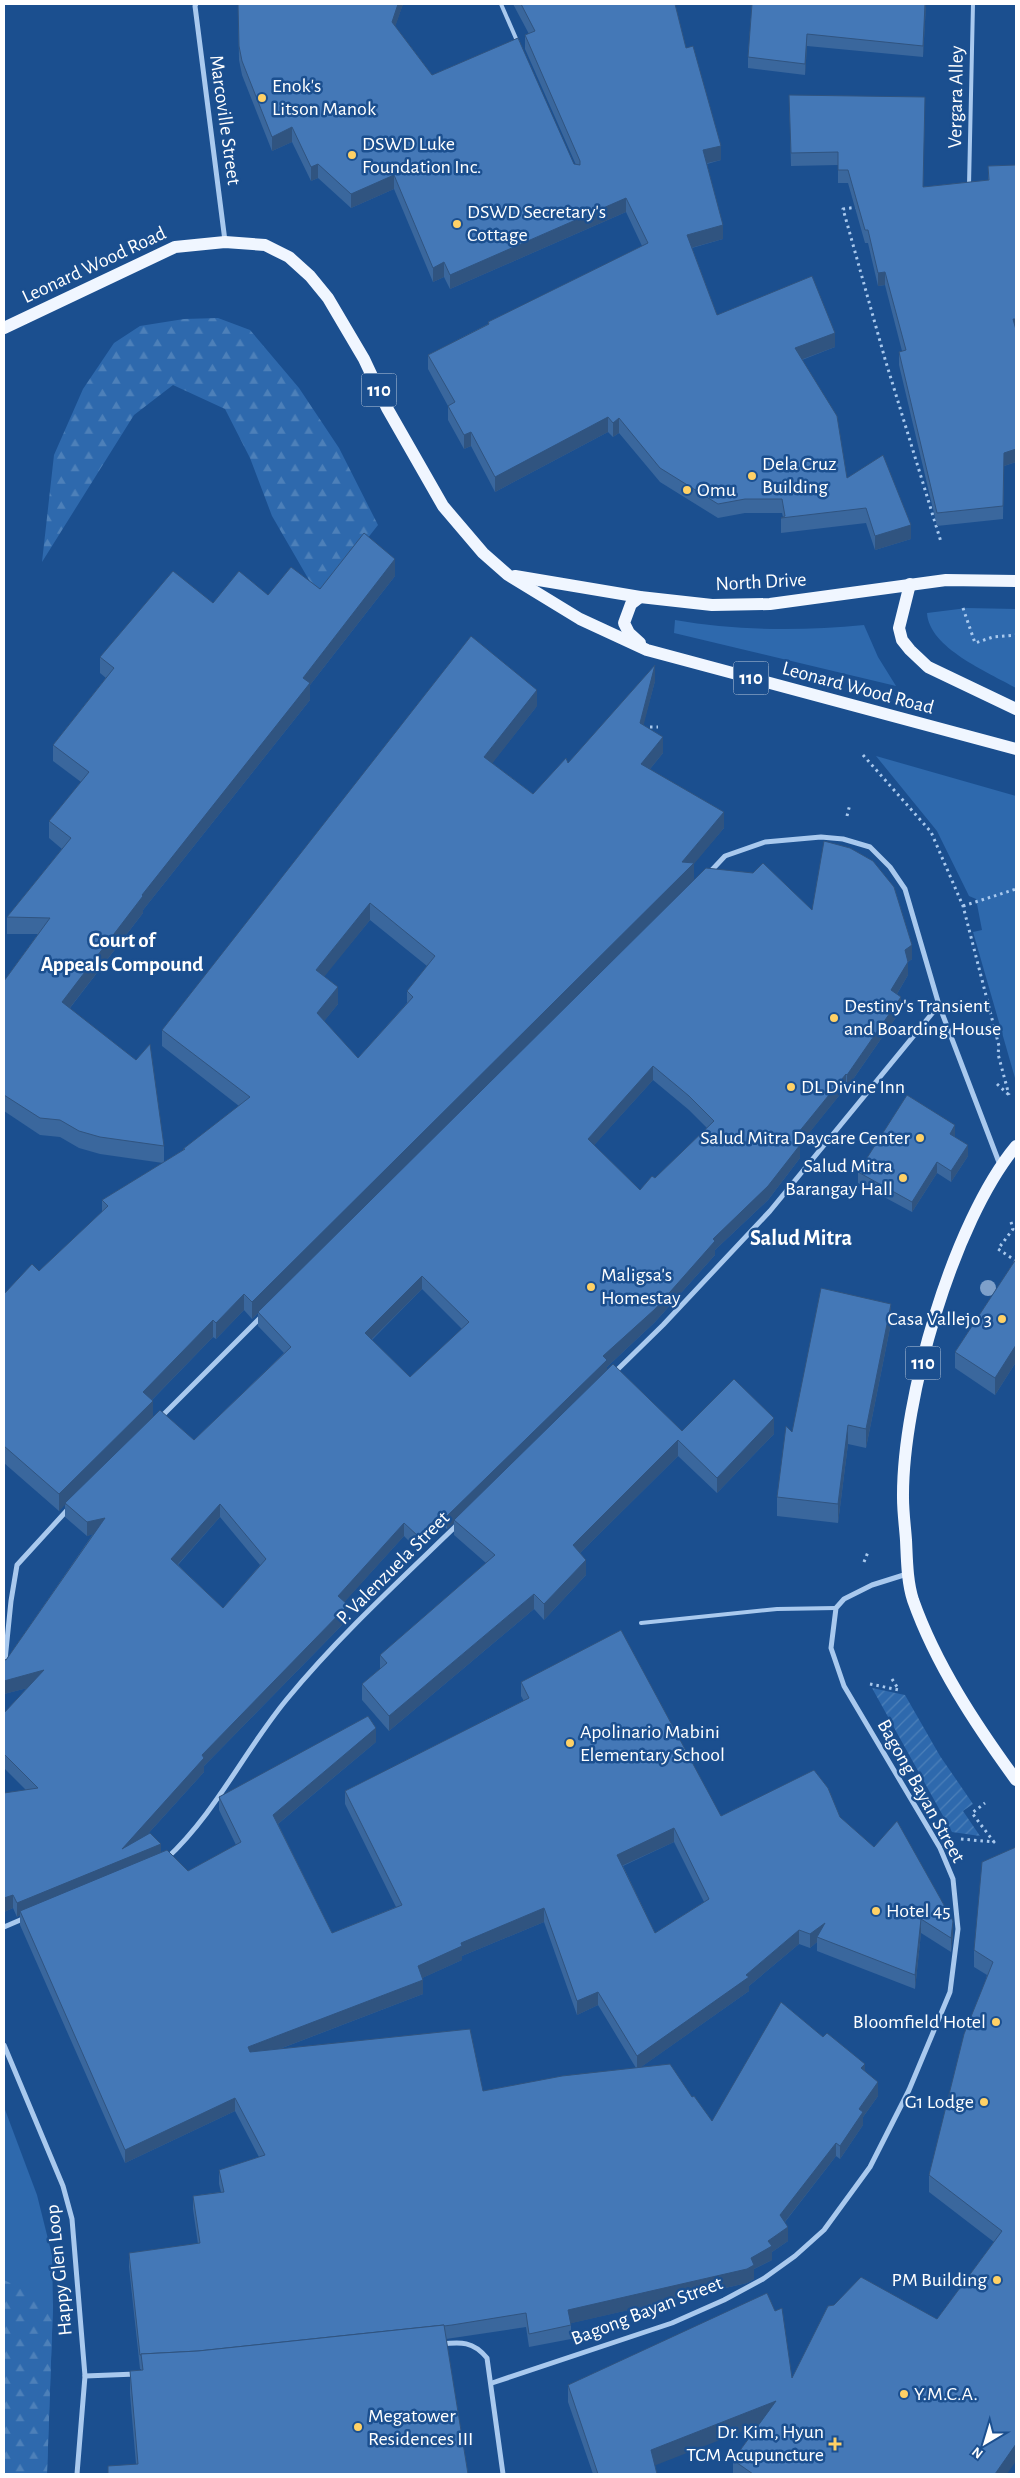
<svg xmlns="http://www.w3.org/2000/svg" width="1020" height="2478" viewBox="0 0 1020 2478" font-family="'Alegreya Sans',sans-serif">
  <style>
    .green { fill: #2e69ad }
    .forest { fill: url(#forest-firs) }
    .garden { fill: url(#garden-furrows) }
    .lines { fill: none; stroke-linecap: round; stroke-linejoin: round }
    .path { stroke: #a9c9ee; stroke-width: 3; stroke-dasharray: 2.5 4; stroke-linecap: butt }
    .service { stroke: #a9c9ee; stroke-width: 4 }
    .minor { stroke: #a9c9ee; stroke-width: 5 }
    .primary { stroke: #f0f6ff; stroke-width: 12 }
    .tree { fill: #7ea0ca }
    .wall { fill: #3a679d; fill-rule: evenodd }
    .shaded-wall { fill: #305480 }
    .building { fill: #4478b7; stroke: #305480; fill-rule: evenodd }
    .poi-dot { fill: #ffd166; stroke: #1b4f8f; stroke-width: 2 }
    .labels { text-anchor: middle; dominant-baseline: central; stroke-width: 5; stroke-linejoin: round; paint-order: stroke }
    .shield { fill: #1b4f8f; stroke: #bbcadd; stroke-width: 1 }
    .shield-label { font-size: 19px; font-weight: bold; fill: #fff }
    .poi-label { font-size: 20px; fill: #fff; stroke: #1b4f8f; text-anchor: start }
    .street-label { font-size: 20px; fill: #fff; stroke: #1b4f8f }
    .neighbourhood-label { font-size: 21px; font-weight: bold; fill: #fff; stroke: #1b4f8f }
    .quarter-label { font-size: 22px; font-weight: bold; fill: #fff; stroke: #1b4f8f }
  </style>
  <defs>
    <pattern id="forest-firs" width="22" height="20" patternUnits="userSpaceOnUse" patternTransform="scale(1.25)"><rect width="22" height="20" fill="#2e69ad"/><path d="M5 1l3.5 6h-7zM16 11l3.5 6h-7z" fill="#4d80b9"/></pattern>
    <pattern id="garden-furrows" width="10" height="10" patternUnits="userSpaceOnUse" patternTransform="scale(1.25)"><rect width="10" height="10" fill="#2e69ad"/><path d="M-1 1l2-2M0 10L10 0M9 11l2-2" fill="none" stroke="#4d80b9"/></pattern>
  </defs>
  <rect width="100%" height="100%" fill="#1b4f8f"/>
  <g class="green">
    <path d="M967,608L1016,609V688C988,672 929,648 927,613Z"/>
    <path d="M675,620C737,631 802,631 864,625L878,657L896,686L674,633Z"/>
    <path d="M876,756L1016,796L1015,1078L973,932L982,930L976,899L969,896L937,831Z"/>
    <path d="M4,2107L37,2195L52,2255L53,2305L47,2474H4Z"/>
  </g>
  <g class="forest">
    <path d="M218,318L250,330L299,388L339,448L378,525L320,599L272,516L250,458L225,409L173,385L134,415L42,562L54,455L83,389L114,343L140,326L184,319Z"/>
    <path d="M4,2280L53,2305L47,2474H4Z"/>
  </g>
  <path class="garden" d="M872,1688L905,1695L940,1756L973,1804L963,1811L980,1836L952,1832Z"/>
  <g class="lines">
    <g class="path">
      <path d="M858,207L843,209L885,359L941,542"/>
      <path d="M963,608L975,643L993,637L1016,635"/>
      <path d="M650,727H658"/>
      <path d="M863,755L931,832L963,906L999,1046L998,1054L1009,1095"/>
      <path d="M847,816L850,804"/>
      <path d="M963,906L1016,889"/>
      <path d="M997,1084L1009,1095"/>
      <path d="M1011,1222L1013,1229L998,1249L1016,1261"/>
      <path d="M864,1562L868,1552"/>
      <path d="M892,1679L899,1690"/>
      <path d="M870,1684L899,1690"/>
      <path d="M961,1839L994,1842L972,1813L985,1803"/>
    </g>
    <g class="service">
      <path d="M501,4L518,43"/>
      <path d="M969,185L973,4"/>
      <path d="M641,1623L777,1609L836,1608"/>
    </g>
    <g class="minor">
      <path d="M196,4L195,6L225,241"/>
      <path d="M710,872L725,856L765,842L821,837L843,839L870,847L890,867L905,889L939,1005L1000,1165"/>
      <path d="M614,1373L663,1325L770,1211L939,1005"/>
      <path d="M160,1418L262,1316"/>
      <path d="M4,1670L11,1601L17,1565L70,1507"/>
      <path d="M166,1859C216,1813 244,1751 287,1699C338,1637 399,1581 457,1525"/>
      <path d="M4,1927L25,1918"/>
      <path d="M4,2045L63,2186L72,2219L85,2376L77,2474"/>
      <path d="M441,2344C461,2342 473,2341 487,2358L503,2474"/>
      <path d="M85,2376L136,2374"/>
      <path d="M492,2383L672,2323L724,2300L763,2279L795,2256L824,2230L870,2167L909,2090L950,1992L958,1929L953,1879L940,1848L844,1686L831,1648L836,1608L844,1599L872,1585L907,1574"/>
    </g>
    <g class="primary">
      <path d="M4,328L175,247L225,242L265,245L289,257L310,276L328,298L364,359L387,408L443,506L483,553L508,575L580,619L647,650L1016,749"/>
      <path d="M515,576L640,597L712,605L770,604L946,580L1016,581"/>
      <path d="M910,584L899,628L902,640L910,650L928,667L1016,709"/>
      <path d="M640,643L629,633L624,623L631,604L640,597"/>
      <path d="M1016,1146C953,1222 902,1400 903,1498C903,1512 905,1526 906,1540C907,1560 907,1581 913,1600C936,1665 976,1725 1016,1780"/>
    </g>
  </g>
  <circle class="tree" cx="988" cy="1288" r="8"/>
  <g class="wall">
    <path d="M238,4H403L395,26L432,75L574,164L576,165L525,49V35L529,34L513,4H675L686,48L721,160L707,164L723,239L692,248L717,315L835,347L802,360L847,478L911,539L875,550L866,523L781,533V518L783,517L782,513H745L718,518L660,482L619,433L613,437L608,432L495,492L471,446L464,449L448,420V406L428,369V355L488,324V322L642,246L626,212L450,289L444,277L433,282L394,189L351,208L318,178L311,181L292,142L272,151L242,75L239,60Z"/>
    <path d="M752,4H926L923,57L807,46L805,75L748,68V57Z"/>
    <path d="M789,95L923,187L988,180V166L1016,165V462L1004,466L1003,519L937,526L899,365V352L902,351L885,285L878,286L868,243H865L848,183H838V165L791,166Z"/>
    <path d="M395,576L310,685V700L143,910V913L70,1008L164,1146V1162L183,1150V1149L239,1106L162,1046V1030L537,706L492,763L533,794L568,763L655,681L643,725L663,753L650,769L724,828L694,863V879L812,910L912,959L908,962V975L897,994L901,1010L847,1088L846,1087L800,1144V1158L768,1200L715,1250V1255L655,1322L607,1367V1370L682,1431L774,1434L717,1493L678,1456L580,1553L586,1575L544,1620L534,1609L389,1731L362,1700V1684L380,1669V1655L486,1563L454,1535V1523L447,1529L443,1526L418,1550L404,1536L344,1602L348,1619L204,1766V1772L146,1836L161,1852L188,1871L236,1845L219,1810V1797L376,1742L278,1824L332,1933L396,1907L345,1804V1791L524,1701L521,1696V1682L721,1816L840,1817L953,1935L951,1952L921,1933L915,1989L817,1951V1942L810,1948L799,1944L749,1986V1991L641,2067L692,2097L712,2121L865,2071L878,2096L863,2117V2125L840,2159L836,2156L785,2222L788,2241L772,2252V2260L754,2269V2279L747,2283L571,2323V2339L529,2347L526,2327L446,2339L468,2474L136,2464L130,2394V2371L141,2370V2369H140L129,2267V2253L198,2244L193,2209V2196L221,2192L219,2184V2170L259,2157L235,2111L125,2163L20,1925V1915L17,1917L13,1908L4,1912L26,1790L4,1768V1713L27,1688L4,1694V1659L6,1660L93,1534L87,1536L65,1517V1504L59,1511L4,1463V1294L39,1271L102,1212V1200L163,1163L100,1154L79,1148L60,1137L40,1135L4,1111V981L38,934H7V917L62,849L49,838V821L81,782L53,761V745L106,678L100,673V657L213,603L268,595L320,589ZM370,920L427,966L407,991V1003L358,1058L324,1021L338,1004L324,976ZM653,1080L689,1110L707,1128L655,1178L640,1190L594,1145ZM422,1289L462,1329L410,1377L372,1340ZM244,1310L252,1319L258,1313V1326L284,1353L194,1440L153,1416L152,1400L213,1337L216,1339ZM220,1517L260,1565L223,1608L178,1565ZM674,1842L704,1902L655,1933L623,1866ZM544,1922L577,2015L598,2005L636,2068L483,2091L277,2050L423,1994L422,1978L462,1960V1956Z"/>
    <path d="M955,1136V1137L968,1156L951,1182L937,1173L912,1212L858,1183V1172Z"/>
    <path d="M1016,1259V1362L995,1395L955,1368V1352Z"/>
    <path d="M891,1323L866,1448L848,1444L838,1523L777,1516V1497L792,1432Z"/>
    <path d="M1016,1847L1007,2474H733V2460L759,2424L654,2465L657,2474H593L568,2402V2385L792,2378L937,2319L994,2242L929,2192V2175L987,1975L974,1967V1950Z"/>
  </g>
  <g class="shaded-wall">
    <path d="M398,4H403L392,36V22Z"/>
    <path d="M925,4H926L923,57V46Z"/>
    <path d="M807,34V46L805,75V64Z"/>
    <path d="M292,127V142L272,151V137Z"/>
    <path d="M721,146V160L703,164V150Z"/>
    <path d="M318,164V178L311,181V167Z"/>
    <path d="M394,175V189L351,208V194Z"/>
    <path d="M626,198V212L450,289V275Z"/>
    <path d="M723,225V239L687,249V235Z"/>
    <path d="M444,262V277L433,282V268Z"/>
    <path d="M885,272V285L878,286V273Z"/>
    <path d="M1013,319H1016V332Z"/>
    <path d="M835,333V347L795,362V348Z"/>
    <path d="M608,417V432L495,492V477Z"/>
    <path d="M619,418V433L613,437V423Z"/>
    <path d="M471,432V446L464,449V435Z"/>
    <path d="M1016,449V462L1004,466L1003,519L1004,453Z"/>
    <path d="M911,525V539L875,550V536Z"/>
    <path d="M395,559V576L310,685V700L143,910V913L62,1018V1002L303,678Z"/>
    <path d="M655,665V681L640,739V723Z"/>
    <path d="M537,690V706L484,774V757Z"/>
    <path d="M663,737V753L641,780V764Z"/>
    <path d="M724,812V828L694,864V880L252,1319V1302L682,862Z"/>
    <path d="M370,903V920L316,987V970Z"/>
    <path d="M912,945V959L908,962V975L891,1004V990L905,950Z"/>
    <path d="M338,987V1004L317,1030V1013Z"/>
    <path d="M901,997V1010L847,1088V1075Z"/>
    <path d="M653,1066V1080L588,1152V1139Z"/>
    <path d="M846,1074V1087L794,1152V1138Z"/>
    <path d="M955,1125V1136L950,1144V1134Z"/>
    <path d="M800,1145V1158L768,1200L715,1250V1255L655,1322L607,1367V1373L454,1520V1523L447,1529V1516L603,1356Z"/>
    <path d="M968,1145V1156L951,1182V1171Z"/>
    <path d="M937,1162V1173L912,1212V1202Z"/>
    <path d="M422,1276V1289L365,1346V1333Z"/>
    <path d="M244,1294V1310L216,1339V1323Z"/>
    <path d="M891,1304V1323L866,1448V1429Z"/>
    <path d="M213,1320V1337L143,1409V1392Z"/>
    <path d="M1016,1345V1362L995,1395V1378Z"/>
    <path d="M153,1401V1418L59,1511V1494Z"/>
    <path d="M774,1418V1434L717,1493V1478Z"/>
    <path d="M848,1425V1444L838,1523V1504Z"/>
    <path d="M678,1440V1456L573,1560V1545Z"/>
    <path d="M220,1504V1517L171,1572V1559Z"/>
    <path d="M443,1512V1526L418,1550V1536Z"/>
    <path d="M105,1518V1531L87,1536V1522Z"/>
    <path d="M404,1523V1536L338,1609V1596Z"/>
    <path d="M586,1560V1575L544,1620V1604Z"/>
    <path d="M534,1594V1609L389,1731V1716Z"/>
    <path d="M348,1605V1619L204,1766V1772L126,1858L161,1844V1857L20,1911V1915L17,1917V1903L122,1849L202,1755Z"/>
    <path d="M44,1670V1684L4,1694V1681Z"/>
    <path d="M376,1728V1742L273,1828V1815Z"/>
    <path d="M674,1828V1842L617,1868V1855Z"/>
    <path d="M13,1895V1908L4,1912V1898Z"/>
    <path d="M544,1908V1922L462,1956V1960L418,1980V1966L461,1943Z"/>
    <path d="M921,1919V1933L915,1989V1975Z"/>
    <path d="M953,1921V1935L951,1952V1938Z"/>
    <path d="M825,1923L817,1937V1942L810,1948V1934Z"/>
    <path d="M799,1930V1944L749,1986V1991L637,2070V2056L746,1975Z"/>
    <path d="M423,1980V1994L248,2061V2047Z"/>
    <path d="M598,1992V2005L577,2015V2001Z"/>
    <path d="M865,2064V2077L861,2068Z"/>
    <path d="M878,2082V2096L863,2117V2125L840,2159V2146L859,2109Z"/>
    <path d="M235,2098V2111L125,2163V2150Z"/>
    <path d="M836,2143V2156L780,2228V2215Z"/>
    <path d="M788,2227V2241L772,2252V2260L754,2269V2279L747,2283L568,2324V2310L751,2258L768,2241Z"/>
    <path d="M776,2401V2418L651,2467V2450Z"/>
    <path d="M1016,2444V2461L1007,2474H995Z"/>
  </g>
  <g class="building">
    <path d="M238,4H398L392,22L432,75L518,38L574,164L580,165V161L525,35L535,31L521,4H675L686,48L693,46L721,146L703,150L723,225L687,235L717,315L812,276L835,333L795,348L837,416L847,478L883,455L911,525L875,536L866,508L781,518L785,516L782,499H745L718,504L660,468L619,418L613,423L608,417L495,477L471,432L464,435L448,406L455,402L428,355L489,324L488,322L648,243L626,198L450,275L444,262L433,268L394,175L351,194L318,164L311,167L292,127L272,137L242,61L239,46Z"/>
    <path d="M752,4H925L923,46L807,34L805,64L748,57Z"/>
    <path d="M789,95L925,97L923,187L989,180L988,166L1016,165V319H1013L1016,330V449L1004,453L1003,506L937,513L899,352L906,350L885,272L878,273L868,230H865L848,170H838V152L791,153Z"/>
    <path d="M364,533L395,559L303,678L310,683L142,895L143,896L62,1002L136,1060L150,1044L164,1146L100,1137L79,1131L60,1120L40,1118L4,1095V981L50,918L7,917L71,838L49,821L89,772L53,745L114,668L100,657L173,571L213,603L239,571L268,595L291,567L320,589Z"/>
    <path d="M471,636L537,690L484,757L533,794L566,758L568,763L655,665L640,723L663,737L641,764L724,812L682,862L694,863L252,1302L244,1294L216,1323L213,1320L143,1392L153,1401L59,1494L4,1446V1294L32,1264L39,1271L108,1206L102,1200L185,1149H183L250,1097L162,1030ZM370,903L435,956L407,991L413,997L358,1058L317,1013L338,987L316,970Z"/>
    <path d="M824,841L850,848L873,861L894,887L912,945L905,950L908,962L891,990L901,997L847,1075L846,1074L794,1138L800,1145L768,1186L713,1239L715,1241L655,1309L603,1356L607,1360L447,1516L443,1512L418,1536L404,1523L338,1596L348,1605L202,1755L204,1758L122,1849L150,1833L161,1844L17,1903L13,1895L4,1898V1793L38,1788L4,1754V1713L44,1670L4,1681V1659L6,1660L105,1518L87,1522L65,1503L160,1410L194,1440L291,1347L258,1312L706,868L753,873L763,863L812,910ZM653,1066L689,1096L714,1121L655,1178L652,1176L640,1190L588,1139ZM422,1276L469,1322L410,1377L365,1333ZM220,1504L266,1559L223,1608L171,1559Z"/>
    <path d="M907,1095L955,1125L950,1134L968,1145L951,1171L937,1162L912,1202L858,1172Z"/>
    <path d="M1016,1259V1345L995,1378L955,1352Z"/>
    <path d="M821,1288L891,1304L866,1429L848,1425L838,1504L777,1497L786,1426L792,1432Z"/>
    <path d="M613,1364L682,1431L734,1379L774,1418L717,1478L678,1440L573,1545L586,1560L544,1604L534,1594L389,1716L362,1684L387,1663L380,1655L495,1555L454,1520Z"/>
    <path d="M621,1630L721,1816L814,1770L828,1788L840,1817L874,1847L897,1821L953,1921L951,1938L921,1919L915,1975L817,1937L825,1923L810,1934L799,1930L746,1975L749,1977L637,2056L598,1992L577,2001L544,1908L461,1943L462,1946L418,1966L423,1980L248,2047L250,2052L470,2029L483,2091L562,2076L670,2064L692,2097L694,2096L712,2121L781,2002L823,2037L827,2033L865,2064L861,2068L878,2082L859,2109L863,2112L840,2146L836,2143L780,2215L788,2227L768,2241L772,2246L751,2258L754,2265L747,2269L568,2310L571,2325L529,2334L526,2313L452,2325L444,2326V2325L198,2351L141,2354V2355H140L129,2253L200,2243L193,2196L224,2192L219,2170L265,2155L235,2098L125,2150L20,1911L167,1850L188,1871L241,1842L219,1797L368,1716L376,1728L273,1815L332,1933L402,1905L345,1791L529,1698L521,1682ZM674,1828L709,1899L655,1933L617,1855Z"/>
    <path d="M1016,1847V2444L995,2474H753L733,2460L776,2401L651,2450L657,2474H598L568,2385L767,2293L775,2311L782,2308L792,2378L828,2306L834,2305L861,2277L937,2319L1002,2231L929,2175L964,2034L993,1962L974,1950L982,1862Z"/>
    <path d="M444,2325L468,2474H108V2466L138,2464L130,2371L143,2370L141,2354L198,2351Z"/>
  </g>
  <g class="poi-dot">
    <circle cx="262" cy="98" r="5"/>
    <circle cx="352" cy="155" r="5"/>
    <circle cx="457" cy="224" r="5"/>
    <circle cx="752" cy="476" r="5"/>
    <circle cx="687" cy="490" r="5"/>
    <circle cx="834" cy="1018" r="5"/>
    <circle cx="791" cy="1087" r="5"/>
    <circle cx="920" cy="1138" r="5"/>
    <circle cx="903" cy="1178" r="5"/>
    <circle cx="591" cy="1287" r="5"/>
    <circle cx="1002" cy="1319" r="5"/>
    <circle cx="570" cy="1743" r="5"/>
    <circle cx="876" cy="1911" r="5"/>
    <circle cx="996" cy="2022" r="5"/>
    <circle cx="984" cy="2102" r="5"/>
    <circle cx="997" cy="2280" r="5"/>
    <circle cx="904" cy="2394" r="5"/>
    <circle cx="358" cy="2427" r="5"/>
    <path d="M832.5 2436.5h5v5h5v5h-5v5h-5v-5h-5v-5h5z"/>
  </g>
  <g class="labels">
    <g class="shield">
      <rect x="361.5" y="373.5" width="35" height="33" rx="4"/>
      <rect x="733.5" y="661.5" width="35" height="33" rx="4"/>
      <rect x="905.5" y="1346.5" width="35" height="33" rx="4"/>
    </g>
    <g class="shield-label">
      <text x="379" y="390">110</text>
      <text x="751" y="678">110</text>
      <text x="923" y="1363">110</text>
    </g>
    <g class="poi-label">
      <text x="272" y="86">Enok's<tspan x="272" dy="23">Litson Manok</tspan></text>
      <text x="362" y="144">DSWD Luke<tspan x="362" dy="23">Foundation Inc.</tspan></text>
      <text x="467" y="212">DSWD Secretary's<tspan x="467" dy="23">Cottage</tspan></text>
      <text x="762" y="464">Dela Cruz<tspan x="762" dy="23">Building</tspan></text>
      <text x="697" y="490">Omu</text>
      <text x="844" y="1006">Destiny's Transient<tspan x="844" dy="23">and Boarding House</tspan></text>
      <text x="801" y="1087">DL Divine Inn</text>
      <text x="910" y="1138" text-anchor="end">Salud Mitra Daycare Center</text>
      <text x="893" y="1166" text-anchor="end">Salud Mitra<tspan x="893" dy="23">Barangay Hall</tspan></text>
      <text x="601" y="1275">Maligsa's<tspan x="601" dy="23">Homestay</tspan></text>
      <text x="992" y="1319" text-anchor="end">Casa Vallejo 3</text>
      <text x="580" y="1732">Apolinario Mabini<tspan x="580" dy="23">Elementary School</tspan></text>
      <text x="886" y="1911">Hotel 45</text>
      <text x="986" y="2022" text-anchor="end">Bloomfield Hotel</text>
      <text x="974" y="2102" text-anchor="end">G1 Lodge</text>
      <text x="987" y="2280" text-anchor="end">PM Building</text>
      <text x="914" y="2394">Y.M.C.A.</text>
      <text x="368" y="2416">Megatower<tspan x="368" dy="23">Residences III</tspan></text>
      <text x="824" y="2432" text-anchor="end">Dr. Kim, Hyun<tspan x="824" dy="23">TCM Acupuncture</tspan></text>
    </g>
    <g class="street-label">
      <text transform="translate(956 97) rotate(-89)">Vergara Alley</text>
      <text transform="translate(225 120) rotate(82)">Marcoville Street</text>
      <text transform="translate(94 265) rotate(-25)">Leonard Wood Road</text>
      <text transform="translate(761 582) rotate(-3)">North Drive</text>
      <text transform="translate(858 688) rotate(15)">Leonard Wood Road</text>
      <text transform="translate(393 1568) rotate(-45)">P. Valenzuela Street</text>
      <text transform="translate(921 1791) rotate(61)">Bagong Bayan Street</text>
      <text transform="translate(59 2270) rotate(-96)">Happy Glen Loop</text>
      <text transform="translate(647 2311) rotate(-21)">Bagong Bayan Street</text>
    </g>
    <g class="neighbourhood-label">
      <text x="122" y="940">Court of<tspan x="122" dy="24">Appeals Compound</tspan></text>
    </g>
    <g class="quarter-label">
      <text x="801" y="1238">Salud Mitra</text>
    </g>
  </g>
  <rect width="1020" height="2478" fill="none" stroke="#ffffff" stroke-width="10"/>
  <g transform="translate(985 2443) rotate(218)" stroke="#1b4f8f" stroke-width="4" paint-order="stroke">
  <path d="M0-4L9 19L0 12L-9 19Z" fill="#ffffff"/>
  <text y="-8" font-size="14" font-weight="bold" text-anchor="middle" fill="#ffffff">N</text>
  </g>
</svg>
